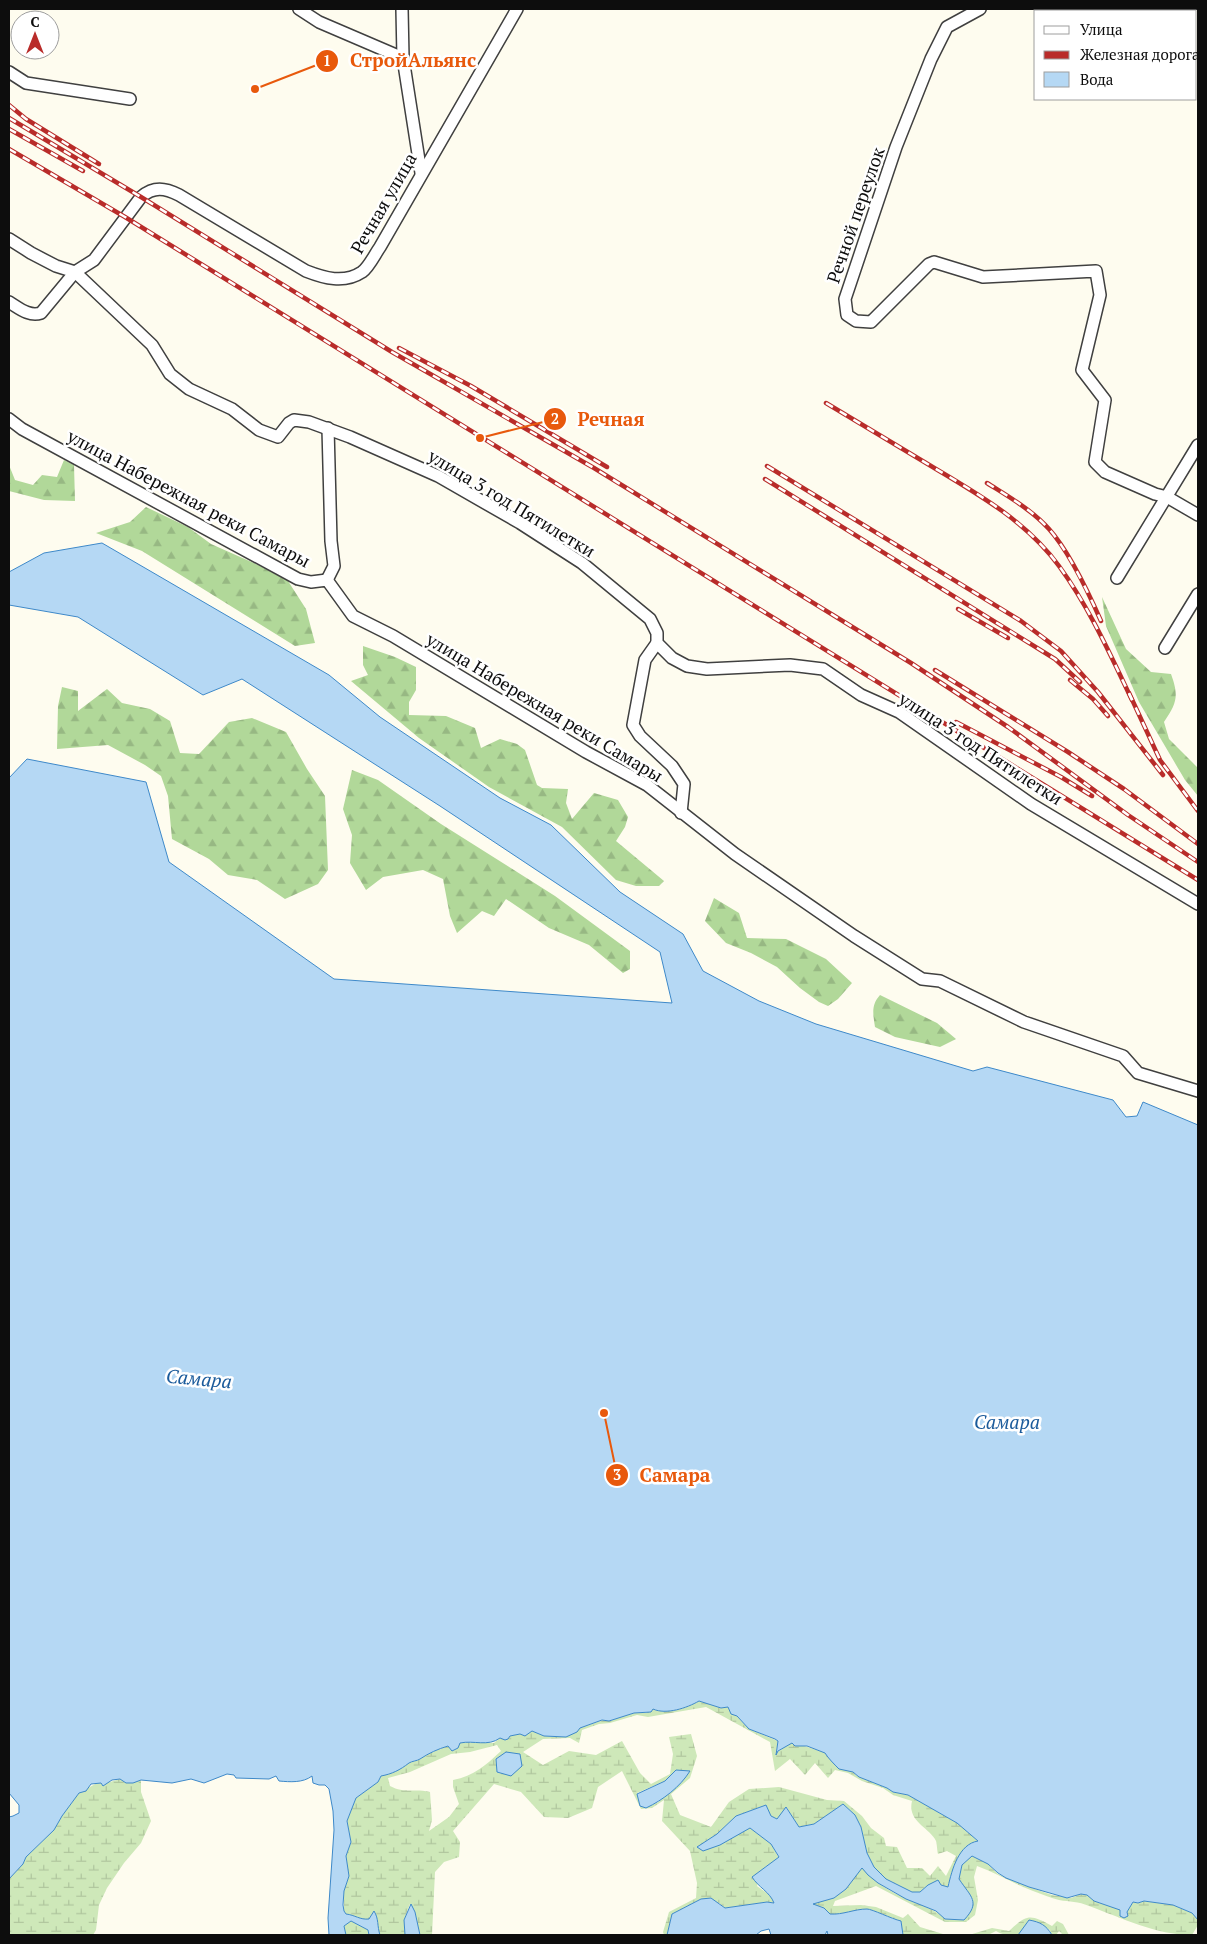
<svg xmlns="http://www.w3.org/2000/svg" width="1207" height="1944" viewBox="0 0 1207 1944" font-family="'PT Serif',serif">
  <style>
    .forest { fill: url(#forest-firs) }
    .wetland { fill: url(#wetland-marsh); fill-rule: evenodd }
    .water { fill: #b5d8f4; stroke: #3e89c9 }
    .lines { fill: none; stroke-linecap: round; stroke-linejoin: round }
    .minor-casing { stroke: #404040; stroke-width: 14 }
    .minor { stroke: #fff; stroke-width: 11 }
    .rail-casing { stroke: #b92c2a; stroke-width: 4.5 }
    .rail { stroke: #fff; stroke-width: 2.5; stroke-dasharray: 8; stroke-linecap: butt }
    .labels { text-anchor: middle; dominant-baseline: central; stroke-width: 5; stroke-linejoin: round; paint-order: stroke }
    .street-label { font-size: 18px; fill: #0d0d0d; stroke: #fff }
    .water-label { font-size: 19px; font-style: italic; fill: #1b5b9b; stroke: #fff }
    .leader { fill: none; stroke: #e8590c; stroke-width: 2 }
    .callout-dot { fill: #e8590c; stroke: #fff; stroke-width: 2 }
    .mark-label { font-size: 15px; text-anchor: middle; font-weight: bold; fill: #fff }
    .callout-label { font-size: 19px; text-anchor: middle; font-weight: bold; fill: #e8590c; stroke: #fff; stroke-width: 5; stroke-linejoin: round; paint-order: stroke }
  </style>
  <defs>
    <pattern id="forest-firs" width="22" height="20" patternUnits="userSpaceOnUse" patternTransform="scale(1.25)"><rect width="22" height="20" fill="#b1d899"/><path d="M5 1l3.5 6h-7zM16 11l3.5 6h-7z" fill="#97b883"/></pattern>
    <pattern id="wetland-marsh" width="20" height="14" patternUnits="userSpaceOnUse" patternTransform="scale(1.25)"><rect width="20" height="14" fill="#cee8b9"/><path d="M1 5h8M5 5V1M11 12h8M15 12V8" fill="none" stroke="#b0c69e"/></pattern>
  </defs>
  <rect width="100%" height="100%" fill="#fefcef"/>
  <g class="forest">
    <path d="M64,460L74,465L75,501L44,500L9,491V465L15,480L33,485L42,475L57,477Z"/>
    <path d="M146,507L188,527L211,544L258,565L288,581L306,609L315,643L295,646L142,551L96,533L130,522Z"/>
    <path d="M1102,597L1126,649L1151,672L1171,674C1179,696 1177,703 1164,722L1169,739L1198,768V796L1185,780L1139,702L1106,626Z"/>
    <path d="M363,646L395,657L416,667V690L409,702V715L446,716L475,728L481,748L500,739L517,744L525,750L537,785L542,788L568,789L566,803L572,819L594,793L618,800L628,817L625,827L616,841L664,881L659,886H636L616,880L562,827L489,787L419,738L351,681L368,675L363,665Z"/>
    <path d="M62,687L78,691V711L107,689L122,703L150,709L170,721L180,753L199,754L229,722L252,718L286,732L307,769L325,796L328,870L318,884L285,899L257,880L228,875L209,859L172,839L168,796L161,776L145,765L108,745L57,749L58,706Z"/>
    <path d="M352,770L378,780L441,824L555,896L630,951V969L623,973L589,945L549,928L506,899L494,916L482,911L457,933L450,916L443,879L423,870L383,877L366,890L350,863L352,835L343,809Z"/>
    <path d="M714,898L739,913L747,938L786,939L826,959L852,983L838,999L828,1006L819,1002L800,988L777,967L751,953L726,943L705,921Z"/>
    <path d="M880,995L937,1023L956,1039L940,1047L895,1037L875,1027C873,1014 871,1005 880,995Z"/>
  </g>
  <g class="wetland">
    <path d="M699,1701L721,1708L728,1707L749,1729L778,1741L776,1753L792,1742L826,1753L835,1765L853,1772L856,1775L869,1781L887,1788L893,1792L908,1795L957,1823L979,1842L951,1874L948,1887L941,1885H928L920,1892H912L886,1879L874,1867L867,1853L861,1827L855,1815L843,1804L814,1824L799,1827L787,1808L777,1819L771,1816L766,1805L736,1816L717,1834L698,1847L737,1834L750,1828L771,1844L779,1858L765,1867L757,1886L771,1896L775,1903L767,1902L725,1908L719,1903L701,1899L672,1914L667,1935H664L663,1932L669,1912L696,1898L697,1883L690,1851L662,1821L664,1800L652,1808L641,1809L622,1771L598,1787L592,1808L568,1818L544,1817L521,1792L494,1784L453,1831L460,1842L459,1857L444,1862L435,1872L432,1935H420L415,1912L410,1904L404,1920L405,1935H380C377,1927 379,1919 374,1912L369,1920C359,1920 355,1915 346,1914L344,1911V1891L349,1876L346,1856L351,1842L347,1821L356,1798L378,1782L381,1776C392,1774 400,1769 409,1763C412,1761 417,1761 420,1759C429,1753 438,1749 449,1746L452,1751L458,1748L459,1743L467,1742L494,1743L500,1738L532,1731L544,1736L566,1737L580,1728L603,1720L609,1721L634,1713H646L653,1709C666,1715 687,1708 699,1701ZM706,1707L770,1742L775,1771L790,1759L805,1775L815,1763L828,1778L835,1770L848,1773L862,1781L883,1788L893,1795L912,1801C907,1822 929,1827 936,1841C937,1844 937,1850 938,1854L947,1851L956,1856L946,1876L938,1866L930,1876L922,1868H907L897,1847L886,1846L884,1838L871,1828L862,1816L844,1801L827,1800L779,1787L749,1789L729,1802L711,1827L680,1815L671,1794L690,1778L697,1756L691,1734L669,1737L673,1754L670,1774L651,1784L640,1773L622,1741L596,1755L569,1751L543,1765L523,1752L543,1739L570,1738L579,1743L582,1730L599,1724L610,1723L637,1715L648,1717ZM497,1745L501,1751C486,1765 474,1776 453,1780V1787L459,1804L449,1817L429,1831L432,1820L430,1792C415,1788 405,1794 390,1786L388,1778L410,1772L451,1754L470,1752ZM676,1770L684,1779L657,1803L640,1806L637,1793L665,1781Z"/>
    <path d="M120,1779L129,1783L141,1780V1792L151,1821L141,1843L124,1863L107,1888L99,1905L96,1930L93,1935H9V1879L23,1864L26,1857L54,1830L62,1816L79,1793L97,1783L110,1782Z"/>
    <path d="M972,1856L988,1864L998,1874L1006,1878L1029,1887L1052,1895L1071,1898L1081,1894L1087,1895L1094,1901L1127,1912L1133,1902L1138,1903L1144,1901L1173,1905L1192,1913L1198,1920V1925L1192,1935C1156,1935 1122,1918 1089,1906C1078,1901 1070,1902 1059,1900C1051,1898 1042,1894 1033,1891C1014,1884 997,1873 977,1866L974,1877L978,1900L975,1915L966,1922H945L876,1886L835,1901L833,1906L861,1905L876,1907L903,1918L908,1914L920,1927L943,1934L969,1935L992,1928L1009,1931C1027,1914 1030,1914 1052,1926L1057,1921L1063,1924L1069,1935H1063L1059,1931L1056,1935H1052L1049,1929C1032,1932 1010,1940 996,1931L988,1935H903L901,1921C892,1919 872,1909 867,1909C854,1910 843,1915 830,1914L824,1908L812,1904L834,1898L846,1889L862,1867C873,1882 891,1892 907,1899C921,1906 934,1908 945,1919L973,1900L959,1879L962,1865Z"/>
    <path d="M351,1921L368,1930L369,1935H346L344,1926Z"/>
  </g>
  <g class="water">
    <path d="M102,543L329,675L380,717L500,798L551,825L620,892L683,934L703,971L759,1001L816,1024L973,1071L987,1067L1113,1100L1126,1117L1137,1116L1143,1102L1198,1125V1920L1192,1913L1173,1905L1144,1901L1138,1903L1133,1902L1127,1912L1128,1916L1124,1918L1120,1916V1910L1094,1901L1087,1895L1081,1894L1067,1898L1029,1887L1006,1878L998,1873L988,1864L972,1856L962,1865L959,1879C971,1897 981,1902 964,1920L945,1919L936,1911L906,1899L878,1883L868,1875L862,1868L846,1889L834,1898L813,1904L824,1908L830,1914C843,1915 854,1909 867,1909C872,1909 892,1919 901,1921L903,1935H828L827,1931L825,1935H771L769,1929L761,1931L756,1935H667L672,1914L701,1899L711,1898L725,1908L767,1902L774,1903C770,1892 758,1887 752,1877L779,1857L771,1844L750,1828L720,1845L703,1851L697,1847L717,1834L736,1816L766,1805L771,1816L777,1819L786,1807L799,1827L814,1824L843,1804L855,1815L861,1827L867,1853L874,1867L886,1879L912,1892H920L928,1885L938,1880L941,1885L948,1887C952,1869 959,1844 978,1841L957,1823L908,1795L893,1792L887,1788L859,1777L853,1772L839,1769C834,1764 828,1758 825,1753L807,1746H795L792,1743L778,1751L776,1755L778,1741L775,1739L749,1729L737,1716L731,1714L728,1707L721,1708L699,1701C687,1708 666,1715 653,1709L651,1712L634,1713L609,1721L602,1720L580,1728L577,1732L566,1737L544,1736L532,1731L525,1736L520,1734L510,1736L508,1739L505,1740L500,1738C488,1747 474,1740 460,1743L458,1748L452,1751L448,1746C438,1749 429,1753 420,1759C417,1761 412,1761 409,1763C400,1770 392,1774 381,1776L378,1782L356,1798L347,1821L351,1842L346,1856L349,1876L344,1891L343,1905L344,1911L346,1914C355,1915 360,1920 369,1919L374,1911C379,1919 377,1926 380,1935H369L368,1930L351,1921L344,1926L346,1935H329L328,1918L334,1830L333,1811L329,1789L325,1785H319L313,1783L312,1776C303,1783 290,1782 279,1781L276,1776L269,1779L236,1778L234,1775L227,1774L204,1783L191,1779L172,1783L141,1780L133,1783H126L120,1779L112,1780L103,1786L101,1783L91,1784L86,1791L79,1793L62,1816L54,1830L26,1857L23,1864L9,1879V1817L13,1816L19,1813V1805L9,1793V778L27,759L146,782L169,862L334,979L672,1003L660,952L440,806L242,679L203,695L78,617L9,605V572L44,553Z"/>
    <path d="M506,1752L520,1754L522,1766L511,1776L497,1772L496,1759Z"/>
    <path d="M676,1770L690,1771C680,1787 663,1800 646,1808L640,1806L637,1794L665,1781Z"/>
    <path d="M411,1904L415,1912L420,1935H405L404,1920Z"/>
    <path d="M1029,1920C1040,1922 1046,1925 1052,1935H1018Z"/>
  </g>
  <g class="lines">
    <defs>
      <g id="minor">
        <path d="M299,9L319,22L403,58"/>
        <path d="M402,9L403,58L421,173"/>
        <path d="M980,9L947,27L931,59L896,147L845,299L847,315L856,321L871,322L929,264L934,262L983,277L1096,271L1100,295L1082,370L1105,400L1095,462L1105,472L1155,494L1167,497L1198,515"/>
        <path d="M9,72L26,83L130,99"/>
        <path d="M9,239L31,253L56,266L75,272L152,345L170,374L189,389L232,409L259,430L278,437L289,423L294,420L309,422L350,437L438,476L520,523L582,563L650,619L657,633V643L672,658L687,666L707,669L790,665L823,669L861,695L899,712L1031,804L1198,904"/>
        <path d="M9,302C19,308 29,317 41,313L75,272L94,260L141,197C154,186 165,188 179,195L306,271C324,278 344,284 362,272C369,267 375,254 380,247L517,9"/>
        <path d="M9,419L22,429L298,579L311,582L327,580L353,616L393,636L586,752L647,785L735,854L854,936L922,979L940,981L1024,1022L1123,1056L1138,1073L1198,1091"/>
        <path d="M1117,578L1198,445"/>
        <path d="M327,580L334,566L331,541L328,428"/>
        <path d="M657,643L645,660L633,725L640,736L672,766L684,784L681,813"/>
        <path d="M1165,648L1198,594"/>
      </g>
    </defs>
    <use href="#minor" class="minor-casing"/>
    <use href="#minor" class="minor"/>
    <defs>
      <g id="rail">
        <path d="M9,105L26,119L99,164"/>
        <path d="M9,118L141,197L392,352L594,468L911,663L1008,727L1128,815L1198,862"/>
        <path d="M9,129L83,171"/>
        <path d="M9,149L125,217L1198,880"/>
        <path d="M399,348L471,386L607,467"/>
        <path d="M826,403C861,424 896,445 931,466C978,494 1026,521 1059,566C1089,607 1110,654 1132,700"/>
        <path d="M767,466L1021,621L1061,651L1098,692L1163,775"/>
        <path d="M765,479L1055,659L1080,682"/>
        <path d="M987,483C1009,497 1032,510 1049,529C1068,550 1090,596 1101,621"/>
        <path d="M958,609L1008,638"/>
        <path d="M935,670L1068,752L1124,789L1198,844"/>
        <path d="M1070,680L1093,699L1108,716"/>
        <path d="M1129,693L1160,760L1198,811"/>
        <path d="M956,722L1061,777L1092,796"/>
      </g>
    </defs>
    <use href="#rail" class="rail-casing"/>
    <use href="#rail" class="rail"/>
  </g>
  <g class="labels">
    <g class="street-label">
      <text transform="translate(383 203) rotate(-60)">Речная улица</text>
      <text transform="translate(855 215) rotate(-71)">Речной переулок</text>
      <text transform="translate(189 498) rotate(28)">улица Набережная реки Самары</text>
      <text transform="translate(512 503) rotate(31)">улица 3 год Пятилетки</text>
      <text transform="translate(545 707) rotate(31)">улица Набережная реки Самары</text>
      <text transform="translate(981 748) rotate(33)">улица 3 год Пятилетки</text>
    </g>
    <g class="water-label">
      <text transform="translate(199 1378) rotate(5)">Самара</text>
      <text x="1007" y="1421">Самара</text>
    </g>
  </g>
  <path class="leader" d="M255 89L327 61M480 438L555 419M604 1413L617 1475"/>
  <g class="callout-dot">
    <circle cx="255" cy="89" r="5"/>
    <circle cx="480" cy="438" r="5"/>
    <circle cx="604" cy="1413" r="5"/>
    <circle cx="327" cy="61" r="12"/>
    <circle cx="555" cy="419" r="12"/>
    <circle cx="617" cy="1475" r="12"/>
  </g>
  <g class="mark-label">
    <text x="327" y="66">1</text>
    <text x="555" y="424">2</text>
    <text x="617" y="1480">3</text>
  </g>
  <g class="callout-label">
    <text x="413" y="67">СтройАльянс</text>
    <text x="611" y="426">Речная</text>
    <text x="675" y="1482">Самара</text>
  </g>
  <rect width="1207" height="1944" fill="none" stroke="#0d0d0d" stroke-width="20"/>
  <rect x="1034" y="10" width="162" height="90" fill="#ffffff" stroke="#9e9e9e"/>
  <rect x="1044" y="26" width="25" height="8" fill="#ffffff" stroke="#9e9e9e"/>
  <text x="1080" y="35" font-size="15" fill="#0d0d0d">Улица</text>
  <rect x="1044" y="51" width="25" height="8" fill="#b92c2a" stroke="#9e9e9e"/>
  <text x="1080" y="60" font-size="15" fill="#0d0d0d">Железная дорога</text>
  <rect x="1044" y="72" width="25" height="15" fill="#b5d8f4" stroke="#9e9e9e"/>
  <text x="1080" y="85" font-size="15" fill="#0d0d0d">Вода</text>
  <g transform="translate(35 35)"><circle r="24" fill="#ffffff" stroke="#9e9e9e"/>
  <path d="M0-4L9 19L0 12L-9 19Z" fill="#b92c2a"/>
  <text y="-8" font-size="14" font-weight="bold" text-anchor="middle" fill="#0d0d0d">С</text>
  </g>
</svg>
